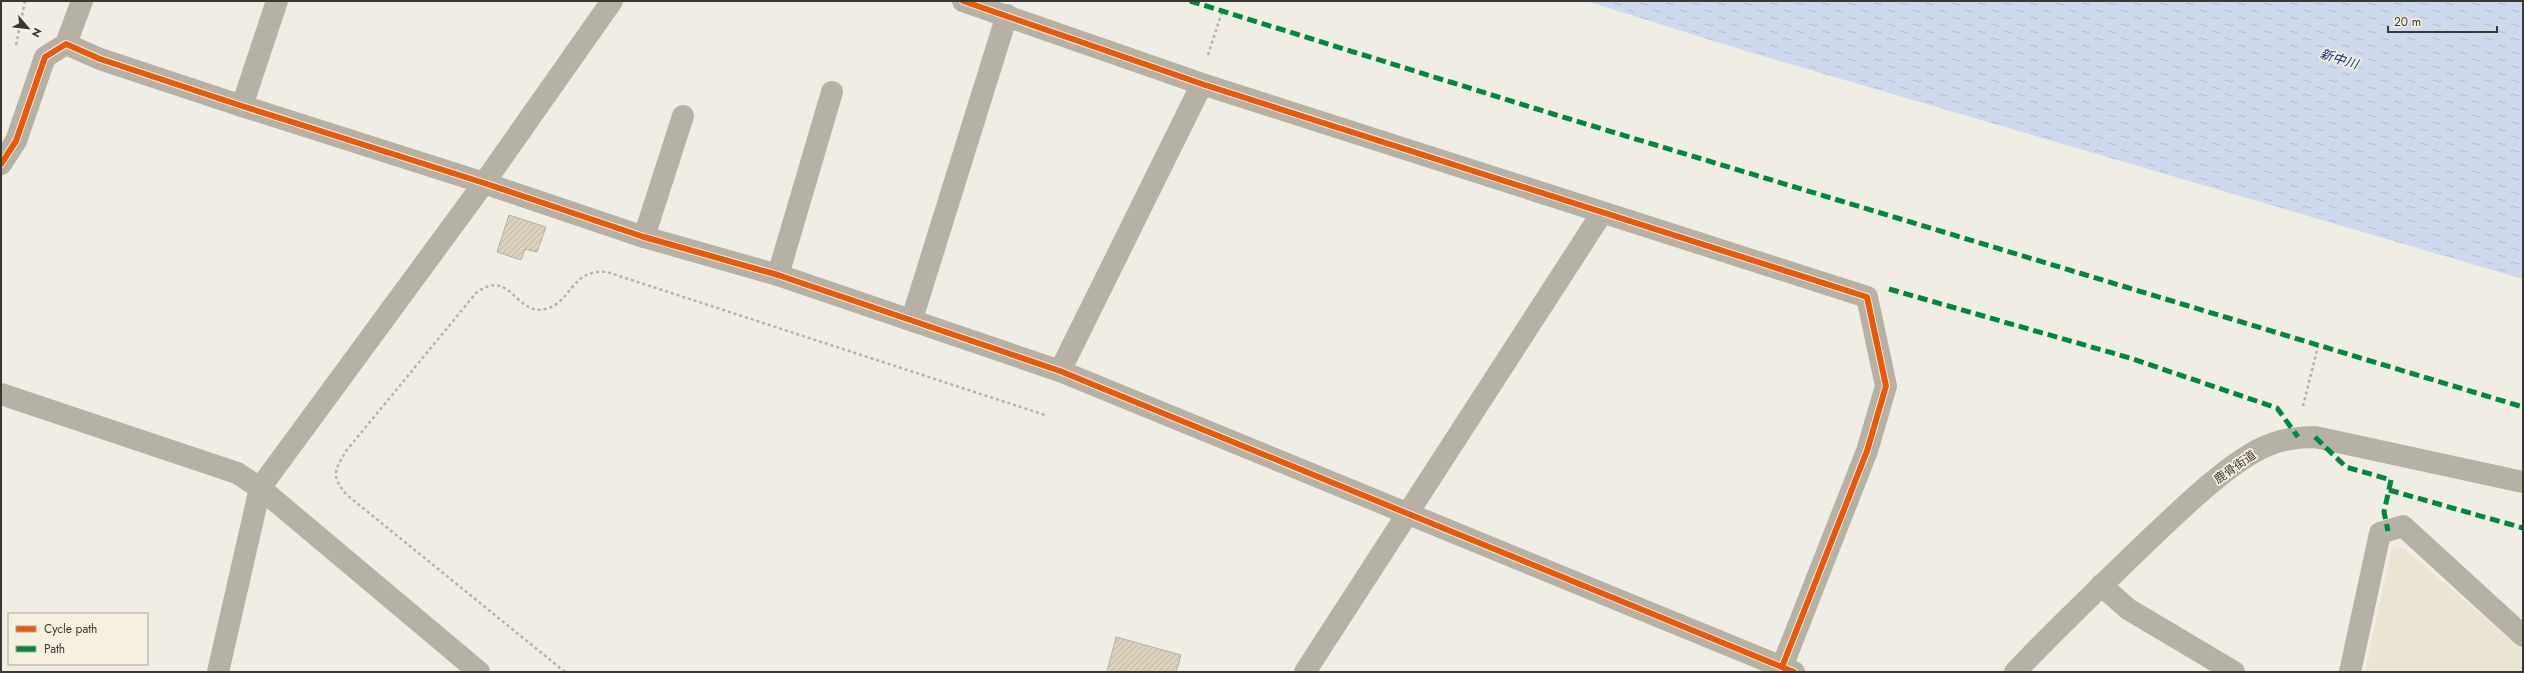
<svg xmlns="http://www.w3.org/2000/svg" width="2524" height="673" viewBox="0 0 2524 673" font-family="Jost,'Noto Sans JP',sans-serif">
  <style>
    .built { fill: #eae4d3 }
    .water { fill: url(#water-ripples) }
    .building { fill: url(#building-hatch); stroke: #b4b0aa }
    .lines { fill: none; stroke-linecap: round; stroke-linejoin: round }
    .path { stroke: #b6b2a9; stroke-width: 2.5; stroke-dasharray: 3 3; stroke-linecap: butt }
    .minor { stroke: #b5b1a5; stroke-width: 22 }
    .quiet { stroke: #00873e; stroke-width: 5; stroke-dasharray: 10 5; stroke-linecap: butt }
    .cycleway-casing { stroke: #f5f0df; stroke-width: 8 }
    .cycleway { stroke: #e8590c; stroke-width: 6 }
    .labels { text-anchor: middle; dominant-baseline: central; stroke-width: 3.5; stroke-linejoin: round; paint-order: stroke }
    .street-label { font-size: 12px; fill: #393731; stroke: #f5f0df }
    .water-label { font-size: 13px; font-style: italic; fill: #0f338a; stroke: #f5f0df }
  </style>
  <defs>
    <pattern id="water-ripples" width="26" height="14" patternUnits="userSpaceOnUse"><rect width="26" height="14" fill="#ced9ed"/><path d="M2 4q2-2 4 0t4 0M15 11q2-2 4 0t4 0" fill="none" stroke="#b2bbcc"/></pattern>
    <pattern id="building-hatch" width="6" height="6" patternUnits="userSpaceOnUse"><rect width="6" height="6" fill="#dcd2bc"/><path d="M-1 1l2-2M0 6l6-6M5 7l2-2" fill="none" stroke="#beb5a2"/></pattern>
  </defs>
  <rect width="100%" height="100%" fill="#f0ede4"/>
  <path class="built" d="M2402,547L2523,651V672H2365L2392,548Z"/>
  <path class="water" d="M1586,1H2523V279L1749,52Z"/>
  <g class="building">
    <path d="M509,215L546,227L537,252L525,249L521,260L497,252Z"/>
    <path d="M1116,637L1181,655L1176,672H1107Z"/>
  </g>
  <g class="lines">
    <g class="path">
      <path d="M16,45L25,1"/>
      <path d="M1208,55L1222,12"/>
      <path d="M2303,406L2318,346"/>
      <path d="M565,672L347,495C331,477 334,471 346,451L476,293C511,267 515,316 545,309C571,304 571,268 607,272L1045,415"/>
    </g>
    <g class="minor">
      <path d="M963,1L1202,84L1867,297L1886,386L1867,451L1782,667"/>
      <path d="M66,44L82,1"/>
      <path d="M242,106L277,1"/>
      <path d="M1,164L16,141L45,57L66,44L100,59L242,106L484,183L644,237L778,275L1060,371L1794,672"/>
      <path d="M644,237L683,116"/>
      <path d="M778,275L832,92"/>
      <path d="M912,319L1007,15"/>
      <path d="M1060,371L1202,84"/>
      <path d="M1,394L237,473L260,488L479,672"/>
      <path d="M2101,585L2128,609L2234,672"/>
      <path d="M218,672L260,488L484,183L612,1"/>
      <path d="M1305,672L1602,213"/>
      <path d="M2015,672C2061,624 2109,578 2157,532C2186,505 2229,463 2264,447C2279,440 2298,437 2315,437L2523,482"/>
      <path d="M2350,672L2380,533L2403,526L2523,636"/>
    </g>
    <g class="quiet">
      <path d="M1190,1L1553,114L2523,407"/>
      <path d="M1889,289L2130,358L2277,408L2298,437"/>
      <path d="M2315,437L2346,467L2391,480L2384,512L2388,531"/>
      <path d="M2389,490L2523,528"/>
    </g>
    <defs>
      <g id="cycleway">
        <path d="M963,1L1202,84L1867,297L1886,386L1867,451L1782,667"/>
        <path d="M1,164L16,141L45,57L66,44L100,59L242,106L484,183L644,237L778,275L1060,371L1794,672"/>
      </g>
    </defs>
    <use href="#cycleway" class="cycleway-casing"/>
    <use href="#cycleway" class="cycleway"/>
  </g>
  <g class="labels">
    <g class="street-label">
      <text transform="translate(2235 467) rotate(-35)">鹿骨街道</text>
    </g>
    <g class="water-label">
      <text transform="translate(2339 59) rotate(17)">新中川</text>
    </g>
  </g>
  <rect width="2524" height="673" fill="none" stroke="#393731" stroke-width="4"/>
  <rect x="8" y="613" width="140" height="52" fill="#f5f0df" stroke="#aaa699"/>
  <rect x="16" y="626" width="20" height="6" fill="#e8590c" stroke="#aaa699"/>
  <text x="44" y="633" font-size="12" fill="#393731">Cycle path</text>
  <rect x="16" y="646" width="20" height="6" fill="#00873e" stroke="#aaa699"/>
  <text x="44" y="653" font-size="12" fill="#393731">Path</text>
  <g transform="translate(28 28) rotate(118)" stroke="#f5f0df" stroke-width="3" paint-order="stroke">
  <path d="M0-3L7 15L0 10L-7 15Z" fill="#393731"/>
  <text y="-6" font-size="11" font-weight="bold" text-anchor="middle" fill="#393731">N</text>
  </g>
  <path d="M2388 26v6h109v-6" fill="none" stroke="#393731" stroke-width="2"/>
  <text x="2394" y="26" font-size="12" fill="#393731" stroke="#f5f0df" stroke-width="3" paint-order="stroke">20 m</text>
</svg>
